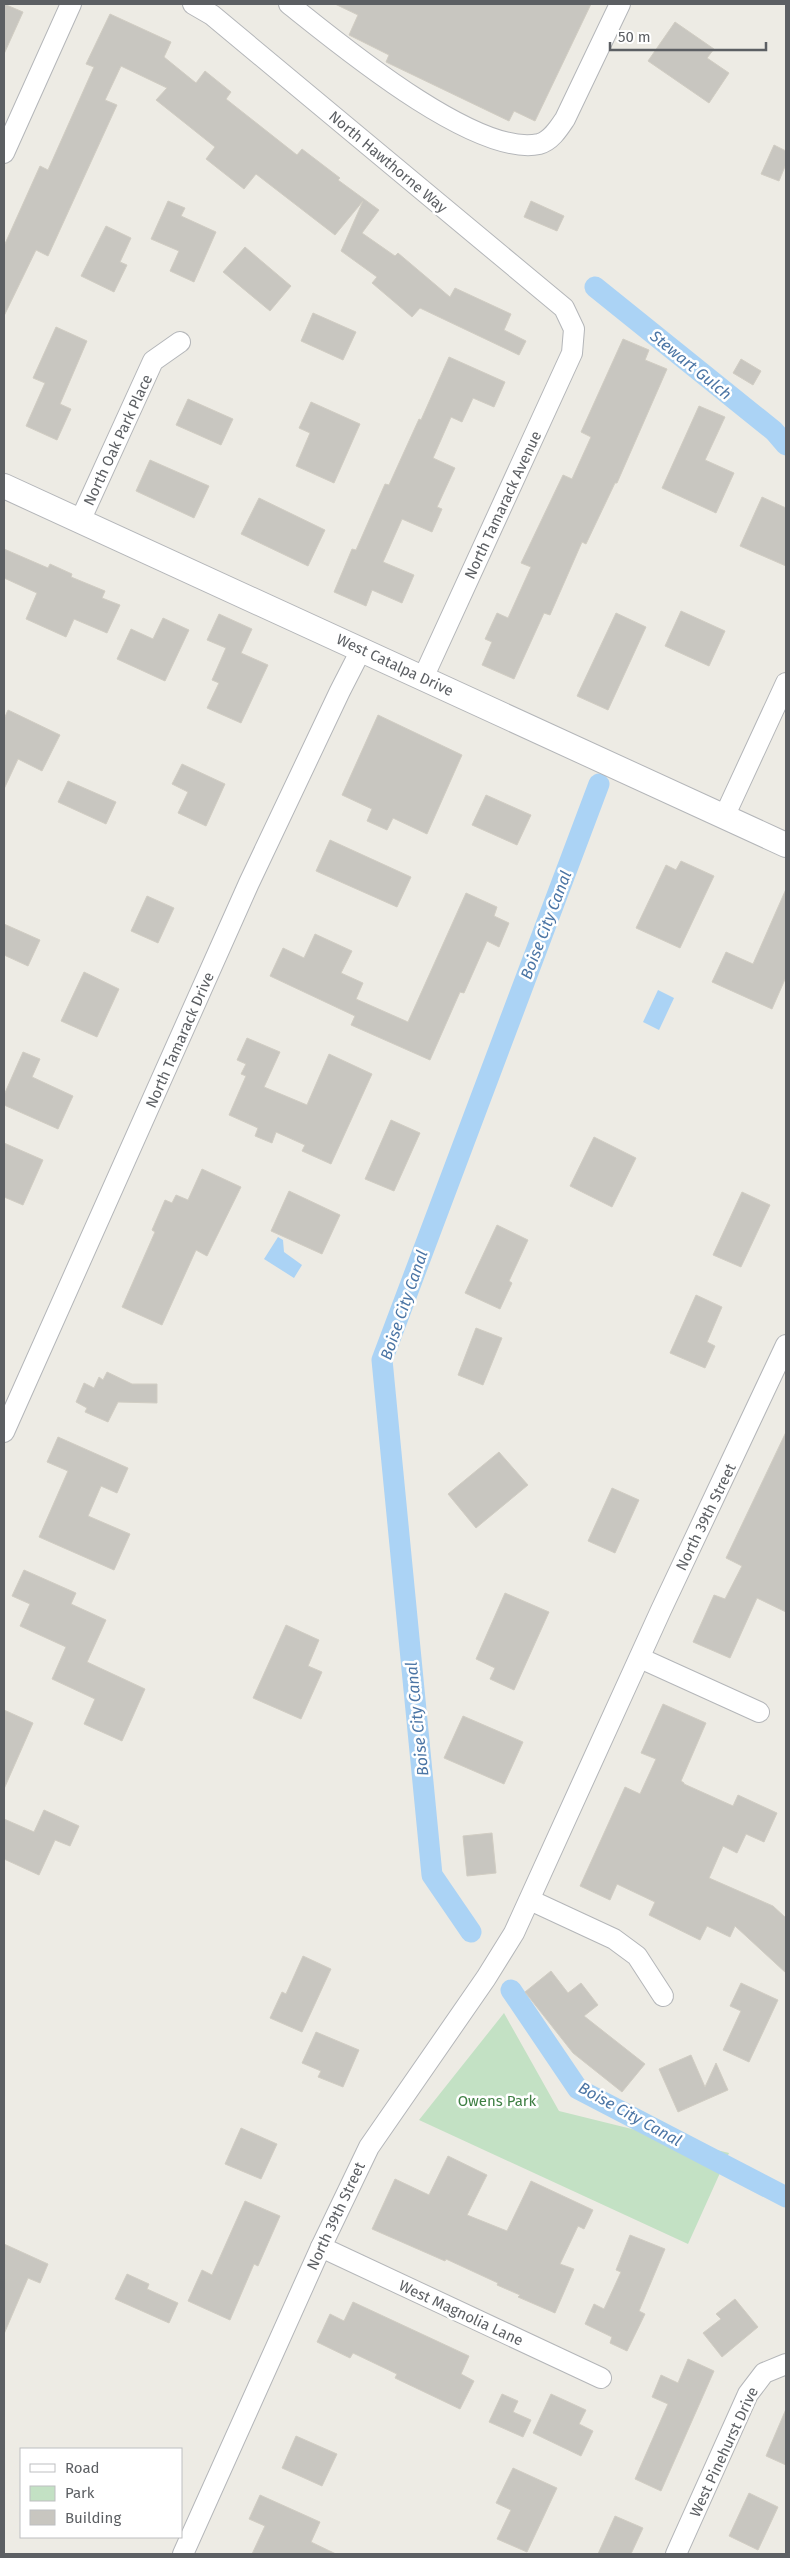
<svg xmlns="http://www.w3.org/2000/svg" width="790" height="2558" viewBox="0 0 790 2558" font-family="'Fira Sans',sans-serif">
  <style>
    .green { fill: #c3e1c4 }
    .water { fill: #abd3f5 }
    .lines { fill: none; stroke-linecap: round; stroke-linejoin: round }
    .canal { stroke: #abd3f5; stroke-width: 21 }
    .building { fill: #c8c6c0; stroke: #d1cdc3 }
    .minor-casing { stroke: #b4b6b9; stroke-width: 22 }
    .tertiary-casing { stroke: #b4b6b9; stroke-width: 26 }
    .minor { stroke: #fff; stroke-width: 20 }
    .tertiary { stroke: #fff; stroke-width: 24 }
    .labels { text-anchor: middle; dominant-baseline: central; stroke-width: 5; stroke-linejoin: round; paint-order: stroke }
    .street-label { font-size: 15px; fill: #5c5f63; stroke: #fff }
    .park-label { font-size: 15px; fill: #3e7f43; stroke: #fff }
    .water-label { font-size: 16px; font-style: italic; fill: #4b75a5; stroke: #fff }
  </style>
  <rect width="100%" height="100%" fill="#edebe4"/>
  <path class="green" d="M504,2013L559,2111L729,2153L688,2244L419,2120Z"/>
  <g class="water">
    <path d="M658,990L674,998L659,1030L643,1022Z"/>
    <path d="M278,1237L283,1240L284,1252L302,1265L294,1278L264,1259Z"/>
  </g>
  <g class="lines">
    <g class="canal">
      <path d="M595,287L774,431L786,445"/>
      <path d="M471,1932L432,1875L382,1360L599,784"/>
      <path d="M511,1990L578,2089L786,2197"/>
    </g>
  </g>
  <g class="building">
    <path d="M4,4L23,12L4,54Z"/>
    <path d="M335,4H591L535,121L514,111L509,121L386,62L389,55L349,35L358,15Z"/>
    <path d="M110,14L171,42L164,57L196,83L205,71L231,92L226,99L297,155L302,149L340,178L338,180L379,210L362,233L395,256L398,253L450,297L455,288L511,314L504,330L526,341L519,355L420,308L412,317L372,283L377,277L341,251L363,201L335,235L256,174L244,189L206,159L215,147L156,100L167,88L121,66L105,100L117,105L48,256L36,250L4,316V246L40,166L48,170L94,67L86,64Z"/>
    <path d="M675,22L714,49L707,58L729,73L709,103L648,61Z"/>
    <path d="M774,145L786,151V164L779,181L761,174Z"/>
    <path d="M168,201L185,208L181,216L216,232L194,282L170,271L179,251L151,239Z"/>
    <path d="M531,201L564,216L557,231L524,217Z"/>
    <path d="M106,226L131,238L120,262L127,265L114,292L81,276Z"/>
    <path d="M245,247L291,286L270,311L223,272Z"/>
    <path d="M313,313L356,332L343,360L301,341Z"/>
    <path d="M56,327L87,341L60,404L71,409L57,440L26,426L45,383L33,378Z"/>
    <path d="M623,339L649,350L645,360L667,369L617,483H615L586,544L582,542L550,615L544,613L514,679L482,665L492,642L485,639L497,613L508,618L531,567L521,563L563,475L572,479L591,437L581,432Z"/>
    <path d="M449,357L505,382L494,407L473,398L462,422L451,417L433,458L455,468L437,507L442,509L432,532L402,519L383,562L414,575L402,603L372,590L366,606L334,592L352,549L356,550L385,484L389,485L419,419L421,420Z"/>
    <path d="M741,359L761,371L753,385L733,373Z"/>
    <path d="M188,399L233,419L221,445L176,425Z"/>
    <path d="M311,402L360,424L334,483L296,466L310,433L299,428Z"/>
    <path d="M699,406L725,417L705,460L734,473L716,513L662,488Z"/>
    <path d="M150,460L209,486L194,518L136,491Z"/>
    <path d="M762,497L786,508V566L740,546Z"/>
    <path d="M259,498L325,530L308,566L241,534Z"/>
    <path d="M4,549L48,568L50,564L72,574L71,577L105,591L102,598L120,605L107,633L74,619L66,637L26,619L37,593L4,578Z"/>
    <path d="M681,611L725,631L709,666L665,646Z"/>
    <path d="M616,613L646,627L608,710L577,696Z"/>
    <path d="M219,614L252,629L241,653L268,665L241,723L207,708L219,683L212,680L226,648L207,640Z"/>
    <path d="M163,618L189,630L165,681L117,659L131,629L153,639Z"/>
    <path d="M8,710L60,735L42,771L18,759L4,789V719Z"/>
    <path d="M378,715L462,755L427,834L393,818L387,830L367,821L372,809L342,795Z"/>
    <path d="M182,764L225,784L206,826L178,813L188,792L172,784Z"/>
    <path d="M68,781L116,802L106,824L58,802Z"/>
    <path d="M486,795L531,815L517,845L472,825Z"/>
    <path d="M330,840L411,877L397,907L316,871Z"/>
    <path d="M681,861L714,876L680,948L636,928L666,865L676,870Z"/>
    <path d="M786,889V977L772,1009L712,982L726,952L753,964Z"/>
    <path d="M466,893L497,907L494,916L509,923L499,947L487,941L464,993L460,992L430,1060L351,1025L355,1016L270,976L283,948L304,958L315,934L352,951L341,973L363,983L356,999L408,1022Z"/>
    <path d="M147,896L174,908L158,943L131,931Z"/>
    <path d="M4,924L40,940L28,966L4,955Z"/>
    <path d="M84,972L119,989L97,1037L61,1021Z"/>
    <path d="M247,1038L280,1052L264,1087L307,1105L329,1054L372,1074L331,1164L302,1151L305,1145L276,1132L272,1143L255,1136L258,1128L229,1115L246,1076L241,1074L246,1064L237,1060Z"/>
    <path d="M23,1052L40,1059L32,1077L73,1096L58,1129L4,1105V1095Z"/>
    <path d="M391,1120L420,1133L394,1191L365,1179Z"/>
    <path d="M594,1137L636,1158L612,1207L570,1186Z"/>
    <path d="M4,1143L43,1160L23,1205L4,1197Z"/>
    <path d="M202,1169L241,1187L207,1256L196,1250L162,1325L122,1307L155,1232L152,1230L165,1200L172,1203L176,1195L188,1200Z"/>
    <path d="M289,1191L340,1215L322,1254L271,1231Z"/>
    <path d="M742,1192L770,1205L741,1267L713,1255Z"/>
    <path d="M497,1225L528,1240L509,1281L512,1283L500,1309L465,1293Z"/>
    <path d="M696,1295L722,1307L707,1342L715,1346L705,1368L670,1353Z"/>
    <path d="M476,1328L502,1338L483,1385L458,1375Z"/>
    <path d="M107,1372L132,1384H157V1403L118,1402L108,1422L85,1412L87,1408L76,1402L84,1383L94,1388L99,1377L103,1380Z"/>
    <path d="M786,1432V1612L757,1598L730,1658L693,1642L714,1595L725,1599L742,1566L726,1558Z"/>
    <path d="M58,1437L128,1468L117,1493L101,1486L88,1516L130,1534L114,1570L39,1537L68,1471L47,1462Z"/>
    <path d="M499,1452L528,1485L476,1528L448,1494Z"/>
    <path d="M612,1488L639,1500L615,1553L588,1541Z"/>
    <path d="M24,1570L76,1593L71,1604L106,1620L87,1662L145,1689L122,1741L84,1724L95,1699L52,1679L66,1647L20,1626L30,1604L12,1596Z"/>
    <path d="M505,1593L549,1612L514,1690L490,1679L495,1668L476,1659Z"/>
    <path d="M286,1625L319,1640L308,1666L322,1672L301,1719L253,1698Z"/>
    <path d="M663,1704L706,1723L681,1781L684,1783V1784L733,1806L738,1795L777,1813L764,1842L746,1834L737,1853L723,1846L709,1878L773,1906L786,1918V1973L735,1926L730,1937L707,1926L700,1940L649,1915L655,1902L617,1884L610,1900L580,1886L625,1787L640,1794L656,1759L641,1753Z"/>
    <path d="M4,1710L33,1723L4,1789Z"/>
    <path d="M463,1716L523,1742L504,1784L444,1758Z"/>
    <path d="M44,1810L79,1826L70,1846L55,1840L39,1875L4,1859V1819L34,1832Z"/>
    <path d="M492,1833L496,1873L467,1876L463,1836Z"/>
    <path d="M303,1956L331,1969L302,2032L270,2018L282,1992L286,1994Z"/>
    <path d="M551,1971L568,1993L581,1983L598,2005L584,2016L645,2064L622,2092L573,2053L525,1992Z"/>
    <path d="M741,1983L778,2000L749,2062L723,2050L741,2011L730,2006Z"/>
    <path d="M316,2032L359,2050L343,2087L318,2077L321,2071L302,2063Z"/>
    <path d="M691,2055L705,2087L716,2063L728,2090L678,2112L659,2069Z"/>
    <path d="M241,2128L277,2144L261,2179L225,2164Z"/>
    <path d="M448,2156L487,2175L467,2215L507,2231L531,2181L593,2210L584,2229L578,2226L560,2264L574,2269L555,2313L518,2297L520,2295L497,2285L498,2283L446,2259L445,2261L372,2229L395,2179L429,2195Z"/>
    <path d="M245,2201L280,2216L258,2266L254,2264L230,2320L188,2301L202,2270L212,2275Z"/>
    <path d="M630,2235L665,2249L639,2311L645,2314L627,2351L610,2343L612,2337L585,2324L594,2304L604,2309L621,2272L616,2270Z"/>
    <path d="M4,2244L48,2264L40,2283L28,2278L4,2334Z"/>
    <path d="M127,2274L149,2284L147,2289L178,2303L169,2323L115,2299Z"/>
    <path d="M735,2299L758,2327L722,2357L703,2333L721,2319L716,2314Z"/>
    <path d="M353,2302L469,2356L461,2374L474,2381L460,2409L395,2378L397,2374L353,2353L350,2358L317,2342L330,2314L344,2321Z"/>
    <path d="M688,2359L714,2371L661,2491L635,2479L668,2404L652,2397L661,2375L678,2383Z"/>
    <path d="M502,2394L518,2401L513,2412L531,2420L523,2437L489,2422Z"/>
    <path d="M551,2394L586,2410L579,2424L593,2431L581,2456L533,2433Z"/>
    <path d="M786,2409V2465L766,2456Z"/>
    <path d="M296,2436L337,2454L322,2486L282,2468Z"/>
    <path d="M513,2468L557,2488L527,2552L497,2539L511,2510L496,2503Z"/>
    <path d="M749,2493L778,2507L758,2550L729,2536Z"/>
    <path d="M260,2495L320,2522L311,2542L336,2554H252L265,2526L249,2519Z"/>
    <path d="M615,2516L643,2528L631,2554H598Z"/>
  </g>
  <g class="lines">
    <defs>
      <g id="minor">
        <path d="M193,4L212,15L564,308L574,329L572,353L423,678"/>
        <path d="M289,4C338,43 476,158 539,144C551,141 559,128 565,119L620,4"/>
        <path d="M4,153L71,4"/>
        <path d="M80,521L153,361L180,342"/>
        <path d="M724,817L786,683"/>
        <path d="M4,1432L249,883L340,691L361,650"/>
        <path d="M640,1658L759,1712"/>
        <path d="M530,1900L614,1939L637,1956L663,1996"/>
        <path d="M321,2247L601,2378"/>
        <path d="M183,2554L321,2247L369,2147L486,1978L514,1933L661,1610L786,1345"/>
        <path d="M676,2554L748,2394L764,2373L786,2364"/>
      </g>
      <path id="tertiary" d="M4,486L786,845"/>
    </defs>
    <use href="#minor" class="minor-casing"/>
    <use href="#tertiary" class="tertiary-casing"/>
    <use href="#minor" class="minor"/>
    <use href="#tertiary" class="tertiary"/>
  </g>
  <g class="labels">
    <g class="street-label">
      <text transform="translate(388 162) rotate(40)">North Hawthorne Way</text>
      <text transform="translate(118 440) rotate(-65)">North Oak Park Place</text>
      <text transform="translate(503 505) rotate(-65)">North Tamarack Avenue</text>
      <text transform="translate(395 665) rotate(25)">West Catalpa Drive</text>
      <text transform="translate(180 1040) rotate(-66)">North Tamarack Drive</text>
      <text transform="translate(706 1517) rotate(-64)">North 39th Street</text>
      <text transform="translate(336 2216) rotate(-65)">North 39th Street</text>
      <text transform="translate(461 2313) rotate(25)">West Magnolia Lane</text>
      <text transform="translate(724 2452) rotate(-65)">West Pinehurst Drive</text>
    </g>
    <g class="park-label">
      <text x="497" y="2101">Owens Park</text>
    </g>
    <g class="water-label">
      <text transform="translate(691 365) rotate(39)">Stewart Gulch</text>
      <text transform="translate(546 925) rotate(-69)">Boise City Canal</text>
      <text transform="translate(404 1305) rotate(-71)">Boise City Canal</text>
      <text transform="translate(417 1719) rotate(-96)">Boise City Canal</text>
      <text transform="translate(630 2114) rotate(29)">Boise City Canal</text>
    </g>
  </g>
  <rect width="790" height="2558" fill="none" stroke="#5c5f63" stroke-width="10"/>
  <rect x="20" y="2448" width="162" height="90" fill="#ffffff" stroke="#bebfc1"/>
  <rect x="30" y="2464" width="25" height="8" fill="#ffffff" stroke="#bebfc1"/>
  <text x="65" y="2473" font-size="15" fill="#5c5f63">Road</text>
  <rect x="30" y="2486" width="25" height="15" fill="#c3e1c4" stroke="#bebfc1"/>
  <text x="65" y="2498" font-size="15" fill="#5c5f63">Park</text>
  <rect x="30" y="2510" width="25" height="15" fill="#c8c6c0" stroke="#bebfc1"/>
  <text x="65" y="2523" font-size="15" fill="#5c5f63">Building</text>
  <path d="M610 42v8h156v-8" fill="none" stroke="#5c5f63" stroke-width="2.5"/>
  <text x="618" y="42" font-size="15" fill="#5c5f63" stroke="#ffffff" stroke-width="4" paint-order="stroke">50 m</text>
</svg>
